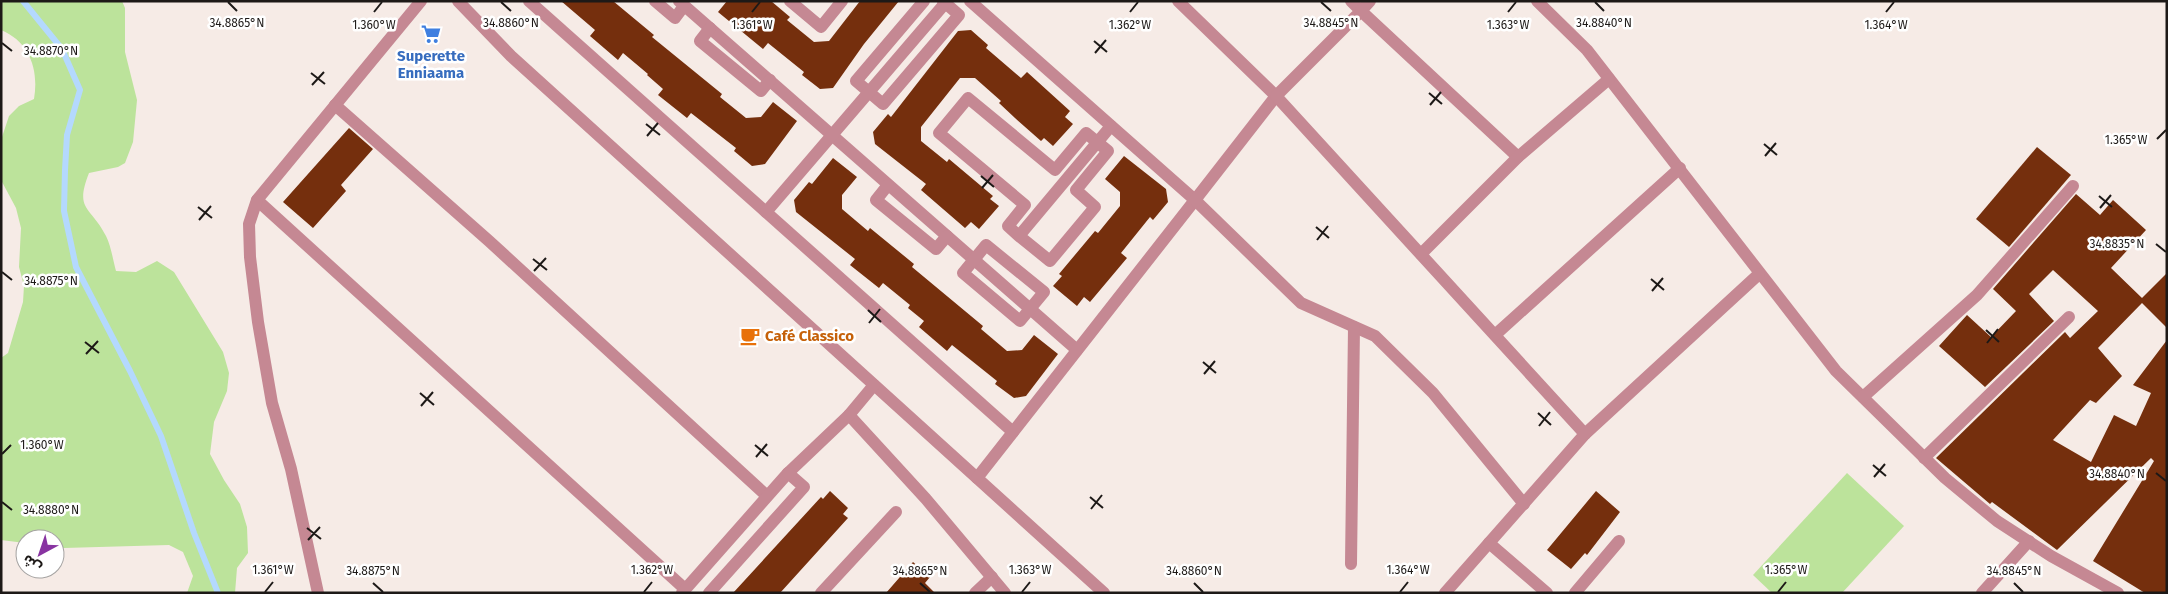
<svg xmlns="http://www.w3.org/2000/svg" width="2168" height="594" viewBox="0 0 2168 594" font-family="'Fira Sans','Noto Sans Arabic',sans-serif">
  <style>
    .green { fill: #bce39b }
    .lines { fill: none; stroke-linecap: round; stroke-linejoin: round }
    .stream { stroke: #b4d9fe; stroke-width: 6 }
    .building { fill: #752f0d }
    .minor { stroke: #c58893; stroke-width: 12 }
    .ticks { fill: none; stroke: #1d1917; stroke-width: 2 }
    .labels { text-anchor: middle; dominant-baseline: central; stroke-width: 5; stroke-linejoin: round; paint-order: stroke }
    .shop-label { font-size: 15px; font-weight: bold; fill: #366cbe; stroke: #fff }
    .food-label { font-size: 15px; font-weight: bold; fill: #c56008; stroke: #fff; text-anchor: start }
    .ticks-label { font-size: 12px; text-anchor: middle; fill: #1d1917; stroke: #fff; stroke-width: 5; stroke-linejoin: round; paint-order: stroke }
  </style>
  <rect width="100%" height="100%" fill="#f6ebe6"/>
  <g class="green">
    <path d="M1,1H122L125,8V52L137,100L133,142L125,163L118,167L89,173C74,211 91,206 106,236C111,246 113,260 116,271L136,272L157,261L174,272L223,352L229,373L227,391L214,422L210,454L224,480L240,504L247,527L248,553L237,568L235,593H187L193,576L183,552L169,545L64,548L55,547V539H25V543L1,540V358L8,353L23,302L24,286L19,267L21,228L16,208L1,180V140L9,116L19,106L34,99C39,70 30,42 1,30Z"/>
    <path d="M1847,473L1904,526L1842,593H1772L1753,575Z"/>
  </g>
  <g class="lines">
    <path class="stream" d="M23,1L62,49L80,90L67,135L65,170L64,211L76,267L130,371L161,436L194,533L218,593"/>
  </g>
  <g class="building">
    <path d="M561,1H613L654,35L652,37L722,94L720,97L746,118L761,117L773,102L797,121L765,164L752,166L734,151L736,148L691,113L687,118L658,95L663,89L647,75L648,74L623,53L618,60L590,36L595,30Z"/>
    <path d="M727,1H771L790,17L787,20L814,42L829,41L860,1H899L864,44L833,88L820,89L802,75L804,72L768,43L763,49L718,12Z"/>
    <path d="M971,30L988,45L986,48L1021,78L1027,72L1070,111L1065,117L1073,124L1053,146L1044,138L1041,141L1015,118L999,103L1001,101L975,78H960L921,127V141L947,162L949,159L993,196L990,199L999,206L979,229L971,222L965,228L921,190L926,184L875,144L873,132L888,114L891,117L958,31Z"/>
    <path d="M349,128L373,149L341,185L346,191L313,228L283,202Z"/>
    <path d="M2037,147L2071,175L2009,247L1976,219Z"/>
    <path d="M1124,156L1166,189L1168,202L1153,220L1150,217L1121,253L1127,258L1090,302L1084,297L1077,306L1053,286L1062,276L1059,274L1095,231L1098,233L1120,206V192L1105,179Z"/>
    <path d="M833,158L857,177L842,195V209L868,231L870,228L914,264L912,267L983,326L981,329L1007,351L1022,350L1034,335L1058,354L1026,396L1014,398L995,384L997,381L952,345L947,351L919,327L924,321L908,308L910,305L883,283L879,288L850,265L855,259L796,212L794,200L809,182L812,184Z"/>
    <path d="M2076,194L2100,215L2113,200L2146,230L2111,268L2142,298L2167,273V328L2142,303L2098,348L2122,376L2096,403L2090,400L2053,440L2091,462L2114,415L2136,426L2151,393L2133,385L2167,340V593H2145L2093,561L2154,461L2151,458L2057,550L1992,502L1990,504L1936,458L2065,332L2070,338L2098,311L2053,270L2029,294L2054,321L1985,387L1939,346L1967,315L1991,337L2016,311L1993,289Z"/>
    <path d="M830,491L848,508L843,514L848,518L780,593H733L821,497L823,499Z"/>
    <path d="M1596,491L1620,512L1587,555L1585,553L1571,569L1547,550Z"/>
    <path d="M913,562L930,577L925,583L935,593H886Z"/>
  </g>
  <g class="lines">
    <g class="minor">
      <path d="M421,1L257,200L685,589"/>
      <path d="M458,1L511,56L1104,593"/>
      <path d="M529,1L1013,432"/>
      <path d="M655,1L675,18L684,6"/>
      <path d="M679,1L1077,350"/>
      <path d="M790,1L821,27L842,1"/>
      <path d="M924,1L856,81L883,104L959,15L943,1"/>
      <path d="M970,1L1195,200L977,478"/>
      <path d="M1178,1L1276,96L1195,200L1301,303L1375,336L1433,393L1524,504"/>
      <path d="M1351,1L1361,11L1276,96L1585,434L1445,593"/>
      <path d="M1370,1L1361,11L1518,157"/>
      <path d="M1537,1L1587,50L1836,371L1945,478L1997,521L2051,556L2118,593"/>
      <path d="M710,28L700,41L761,91L770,80"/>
      <path d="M335,105L489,241L767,496"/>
      <path d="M888,185L876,200L936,249L947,236"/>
      <path d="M257,200L249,224L250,257L258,322L272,403L291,469L318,593"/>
      <path d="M766,212L947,1"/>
      <path d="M1019,236L1050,261L1095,207L1076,190L1108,151L1086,133L1055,170L968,98L939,133L1025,205L1008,226L1019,236L1111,126"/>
      <path d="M986,245L1044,292L1020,321L963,273Z"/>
      <path d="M1421,254L1518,157L1609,79"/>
      <path d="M1495,335L1680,168"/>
      <path d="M1863,397L1977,295L2073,186"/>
      <path d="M849,415L926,499L1005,593"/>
      <path d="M1585,434L1759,274"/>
      <path d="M1924,458L2069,317"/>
      <path d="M1489,543L1547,593"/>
      <path d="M1351,564L1354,327"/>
      <path d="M682,593L788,473L849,415L874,385"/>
      <path d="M709,593L804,487L788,473"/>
      <path d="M821,593L896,512"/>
      <path d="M975,593L992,577"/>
      <path d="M1575,593L1619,541"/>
      <path d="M1982,593L2029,541"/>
    </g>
  </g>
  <path class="ticks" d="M228,2L237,11M501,2L511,11M1321,2L1331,11M1595,2L1604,11M374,12L382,2M752,12L760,2M1130,12L1138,2M1508,12L1516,2M1886,12L1894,2M1094,41L1107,52M2,43L12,51M1095,53L1106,40M311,73L325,84M312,85L324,72M1429,93L1442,104M1430,105L1441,92M646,124L660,135M647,136L658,123M2157,139L2166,130M1764,144L1777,155M1765,156L1776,143M981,176L994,187M982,188L993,175M2099,196L2112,207M198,207L212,218M2100,208L2111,195M199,220L211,206M1316,227L1329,238M1317,240L1328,226M2156,244L2166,252M533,259L547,270M534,271L546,258M2,272L12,280M1651,279L1664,290M1652,291L1663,278M868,310L881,322M869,323L880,309M1986,330L1999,342M85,342L99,353M1987,343L1998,329M86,354L98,341M1203,362L1216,373M1204,374L1215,361M420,393L434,405M421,406L433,392M1538,413L1551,425M1539,426L1550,412M755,445L768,456M2,454L11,445M756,457L767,444M1873,465L1886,476M2156,473L2166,481M1874,477L1885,464M1090,497L1103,508M2,502L12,510M1091,509L1102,495M307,528L321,539M308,540L320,527M373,583L383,592M920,583L930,592M1194,583L1203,592M2014,583L2023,592M265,592L273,582M644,592L652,582M1022,592L1030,582M1400,592L1408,582M1778,592L1786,582"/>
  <defs>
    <symbol id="supermarket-bare" viewBox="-9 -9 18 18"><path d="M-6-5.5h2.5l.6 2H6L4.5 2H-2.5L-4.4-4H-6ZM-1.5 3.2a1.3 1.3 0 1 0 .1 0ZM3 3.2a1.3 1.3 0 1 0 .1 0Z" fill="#3f7fe0" stroke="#fff" stroke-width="2.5" paint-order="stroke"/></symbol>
    <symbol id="cafe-bare" viewBox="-9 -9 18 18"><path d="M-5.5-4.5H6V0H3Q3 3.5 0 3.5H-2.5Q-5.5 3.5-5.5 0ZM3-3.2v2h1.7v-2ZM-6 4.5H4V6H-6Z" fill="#e8710a" stroke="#fff" stroke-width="2.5" paint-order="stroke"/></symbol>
  </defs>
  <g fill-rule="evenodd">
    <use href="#supermarket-bare" x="417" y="20" width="28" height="28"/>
    <use href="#cafe-bare" x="736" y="322" width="28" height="28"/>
  </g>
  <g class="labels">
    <g class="shop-label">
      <text x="431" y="56">Superette<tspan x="431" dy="17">Enniaama</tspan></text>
    </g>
    <g class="food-label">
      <text x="765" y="336">Café Classico</text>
    </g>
  </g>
  <g class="ticks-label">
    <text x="237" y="27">34.8865°N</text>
    <text x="511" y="27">34.8860°N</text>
    <text x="1331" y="27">34.8845°N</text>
    <text x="1604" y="27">34.8840°N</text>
    <text x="374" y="29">1.360°W</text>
    <text x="752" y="29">1.361°W</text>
    <text x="1130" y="29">1.362°W</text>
    <text x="1508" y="29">1.363°W</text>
    <text x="1886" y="29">1.364°W</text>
    <text x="51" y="55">34.8870°N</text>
    <text x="2126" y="144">1.365°W</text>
    <text x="2117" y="248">34.8835°N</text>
    <text x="51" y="285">34.8875°N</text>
    <text x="42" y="449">1.360°W</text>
    <text x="2117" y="478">34.8840°N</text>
    <text x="51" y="514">34.8880°N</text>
    <text x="273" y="574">1.361°W</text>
    <text x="652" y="574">1.362°W</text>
    <text x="1030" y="574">1.363°W</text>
    <text x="1408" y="574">1.364°W</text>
    <text x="1786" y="574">1.365°W</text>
    <text x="373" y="575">34.8875°N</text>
    <text x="920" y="575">34.8865°N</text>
    <text x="1194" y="575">34.8860°N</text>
    <text x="2014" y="575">34.8845°N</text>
  </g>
  <rect width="2168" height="594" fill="none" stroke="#1d1917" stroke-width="5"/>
  <g transform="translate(40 554) rotate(220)"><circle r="24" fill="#ffffff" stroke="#a5a3a2"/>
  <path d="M0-4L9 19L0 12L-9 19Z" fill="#8833a1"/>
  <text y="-8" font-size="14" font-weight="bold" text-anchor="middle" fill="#1d1917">ش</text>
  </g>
</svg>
